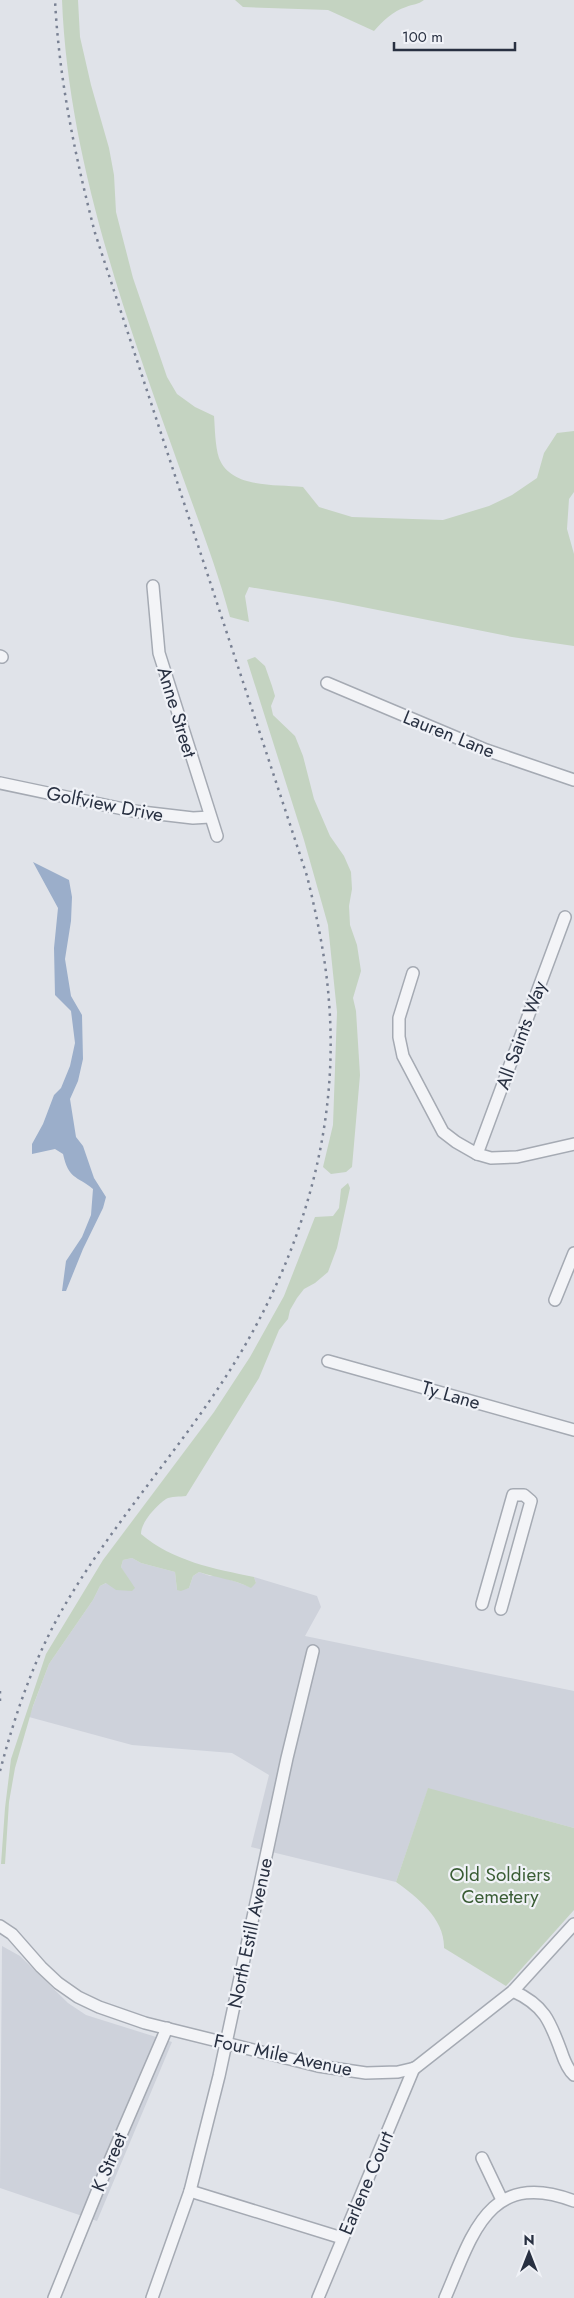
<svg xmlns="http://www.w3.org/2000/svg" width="574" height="2298" viewBox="0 0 574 2298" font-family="Jost,sans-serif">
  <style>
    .built { fill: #ced2db }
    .green { fill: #c4d3c1 }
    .water { fill: #9baeca }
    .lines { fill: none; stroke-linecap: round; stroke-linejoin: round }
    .minor-casing { stroke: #a5aab3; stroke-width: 14 }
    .minor { stroke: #f3f4f7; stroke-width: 11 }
    .rail { stroke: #798193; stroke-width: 2.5; stroke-dasharray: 2.5 5; stroke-linecap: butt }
    .labels { text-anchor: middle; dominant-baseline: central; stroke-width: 4.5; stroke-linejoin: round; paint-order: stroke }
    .street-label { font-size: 19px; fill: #283041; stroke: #f0f2f7 }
    .park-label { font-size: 19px; fill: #3a5d35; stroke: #f0f2f7 }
  </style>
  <rect width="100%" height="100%" fill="#e0e3e9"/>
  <g class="built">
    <path d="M132,1558L141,1563L175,1572L177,1590L189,1588L193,1576L199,1572L210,1576H220L250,1587L256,1583L254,1577L317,1596L321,1607L305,1636L574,1691V1828L428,1789L396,1882L251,1847L269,1775L232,1753L132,1745L29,1717L49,1664L93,1600L100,1586L125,1574L121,1567L123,1560Z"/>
    <path d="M2,1946L20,1956L68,2003L86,2015L172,2042L97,2221L0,2188Z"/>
  </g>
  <g class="green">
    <path d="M62,0H78L80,37L91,85L109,148L114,175L116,212L133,278L167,377L177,394L195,407L214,416C215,428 215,446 219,458C231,489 276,484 303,487L319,507L352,517L443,520L489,506L512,495L537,478L544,453L557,433L574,431V492L569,499L567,529L574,554V646L512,637L333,601L249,587L245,596L249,622L230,617C214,558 191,502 171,444C120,302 68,152 62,0Z"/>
    <path d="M235,0H424C418,5 413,4 406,7C393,11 383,21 374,31L328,10L243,7Z"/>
    <path d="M255,657L265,666L272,686L275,696L271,706L273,715L295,736L303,756L314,799L330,836L344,856L351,872L352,889L349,906L350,925L357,945L361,971L353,998L356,1011L360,1075L352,1167L346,1172L331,1174L323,1167L333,1125L337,1012L328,925L304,840L247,660Z"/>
    <path d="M348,1183L350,1188L337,1248L328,1272L315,1283L304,1289L297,1298L290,1310L288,1319L279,1330L259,1378L186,1496C180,1497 171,1496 166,1499C156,1506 141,1522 141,1534C172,1561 215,1569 254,1577L256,1583L251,1588C234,1579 216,1578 199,1572L193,1576L189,1588L181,1591L177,1590L175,1572L141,1563L132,1558L123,1560L121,1567L135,1588L132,1591L116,1590L106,1583L100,1586L93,1600L49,1664L33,1706L15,1768L9,1802L5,1864H1L5,1808L11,1759L46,1654L103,1560L214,1412L250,1357L284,1296L315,1217L333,1216L339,1208L341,1189Z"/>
    <path d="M428,1788L574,1828V1910L506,1986L444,1948C445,1919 417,1897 396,1882Z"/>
  </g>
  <path class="water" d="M33,862L69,880L72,897L71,921L65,959L71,996L82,1015L83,1059L78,1081L70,1099L76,1137L83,1146L94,1178L106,1197L103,1208L83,1249L66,1291H62L66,1261L82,1237L91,1215L93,1189C76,1175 69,1180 63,1154L55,1149L32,1154V1144L43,1124L54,1095L61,1088L70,1066L75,1043L71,1011L55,995L54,948L58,908Z"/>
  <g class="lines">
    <defs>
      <g id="minor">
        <path d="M153,586L159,653L217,836"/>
        <path d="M0,656L2,657"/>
        <path d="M327,683L486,750L574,780"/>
        <path d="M0,783L133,811L193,818L210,817"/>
        <path d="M413,973L399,1018V1037L403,1056L443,1132L456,1142L477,1154L491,1158L517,1157L574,1144"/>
        <path d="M477,1154L565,917"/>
        <path d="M555,1300L574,1253"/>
        <path d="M328,1361L574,1430"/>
        <path d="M482,1604L513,1495H524L531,1501L501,1609"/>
        <path d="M0,1926L12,1934L41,1967L58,1983L78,1997L99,2007L145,2023L318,2066L366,2073L398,2072L415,2068L513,1991L574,1924"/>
        <path d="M513,1991C544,2005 550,2021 561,2051C564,2060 568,2070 574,2075"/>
        <path d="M482,2158L502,2200"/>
        <path d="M190,2191L342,2238"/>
        <path d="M54,2298L105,2172L167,2028"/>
        <path d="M152,2298L190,2191L219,2076L287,1758L313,1651"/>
        <path d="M318,2298L414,2068"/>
        <path d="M445,2298C472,2236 488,2168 574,2201"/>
      </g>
    </defs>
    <use href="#minor" class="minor-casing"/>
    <use href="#minor" class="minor"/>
    <g class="rail">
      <path d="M0,1691V1701"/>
      <path d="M0,1771C15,1715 33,1661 62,1610C108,1530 170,1461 221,1384C296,1271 340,1139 329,1002C326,959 317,917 307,876L95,233C75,156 59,79 55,0"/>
    </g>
  </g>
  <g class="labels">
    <g class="street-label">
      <text transform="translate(177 712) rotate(73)">Anne Street</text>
      <text transform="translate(449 734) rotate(22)">Lauren Lane</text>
      <text transform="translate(105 804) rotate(11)">Golfview Drive</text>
      <text transform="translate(521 1035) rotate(-70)">All Saints Way</text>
      <text transform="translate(451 1395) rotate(16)">Ty Lane</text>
      <text transform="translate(250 1933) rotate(-78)">North Estill Avenue</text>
      <text transform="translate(283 2055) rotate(12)">Four Mile Avenue</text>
      <text transform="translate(109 2162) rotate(-67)">K Street</text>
      <text transform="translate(366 2183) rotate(-67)">Earlene Court</text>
    </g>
    <g class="park-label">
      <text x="500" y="1874">Old Soldiers<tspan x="500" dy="22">Cemetery</tspan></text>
    </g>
  </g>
  <g transform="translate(529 2253)" stroke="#f0f2f7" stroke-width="4" paint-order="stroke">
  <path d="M0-4L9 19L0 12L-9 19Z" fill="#283041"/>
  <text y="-8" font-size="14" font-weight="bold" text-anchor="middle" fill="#283041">N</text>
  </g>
  <path d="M394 42v8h121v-8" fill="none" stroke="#283041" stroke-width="2.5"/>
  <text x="402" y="42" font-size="15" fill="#283041" stroke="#f0f2f7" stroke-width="4" paint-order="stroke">100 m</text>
</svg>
